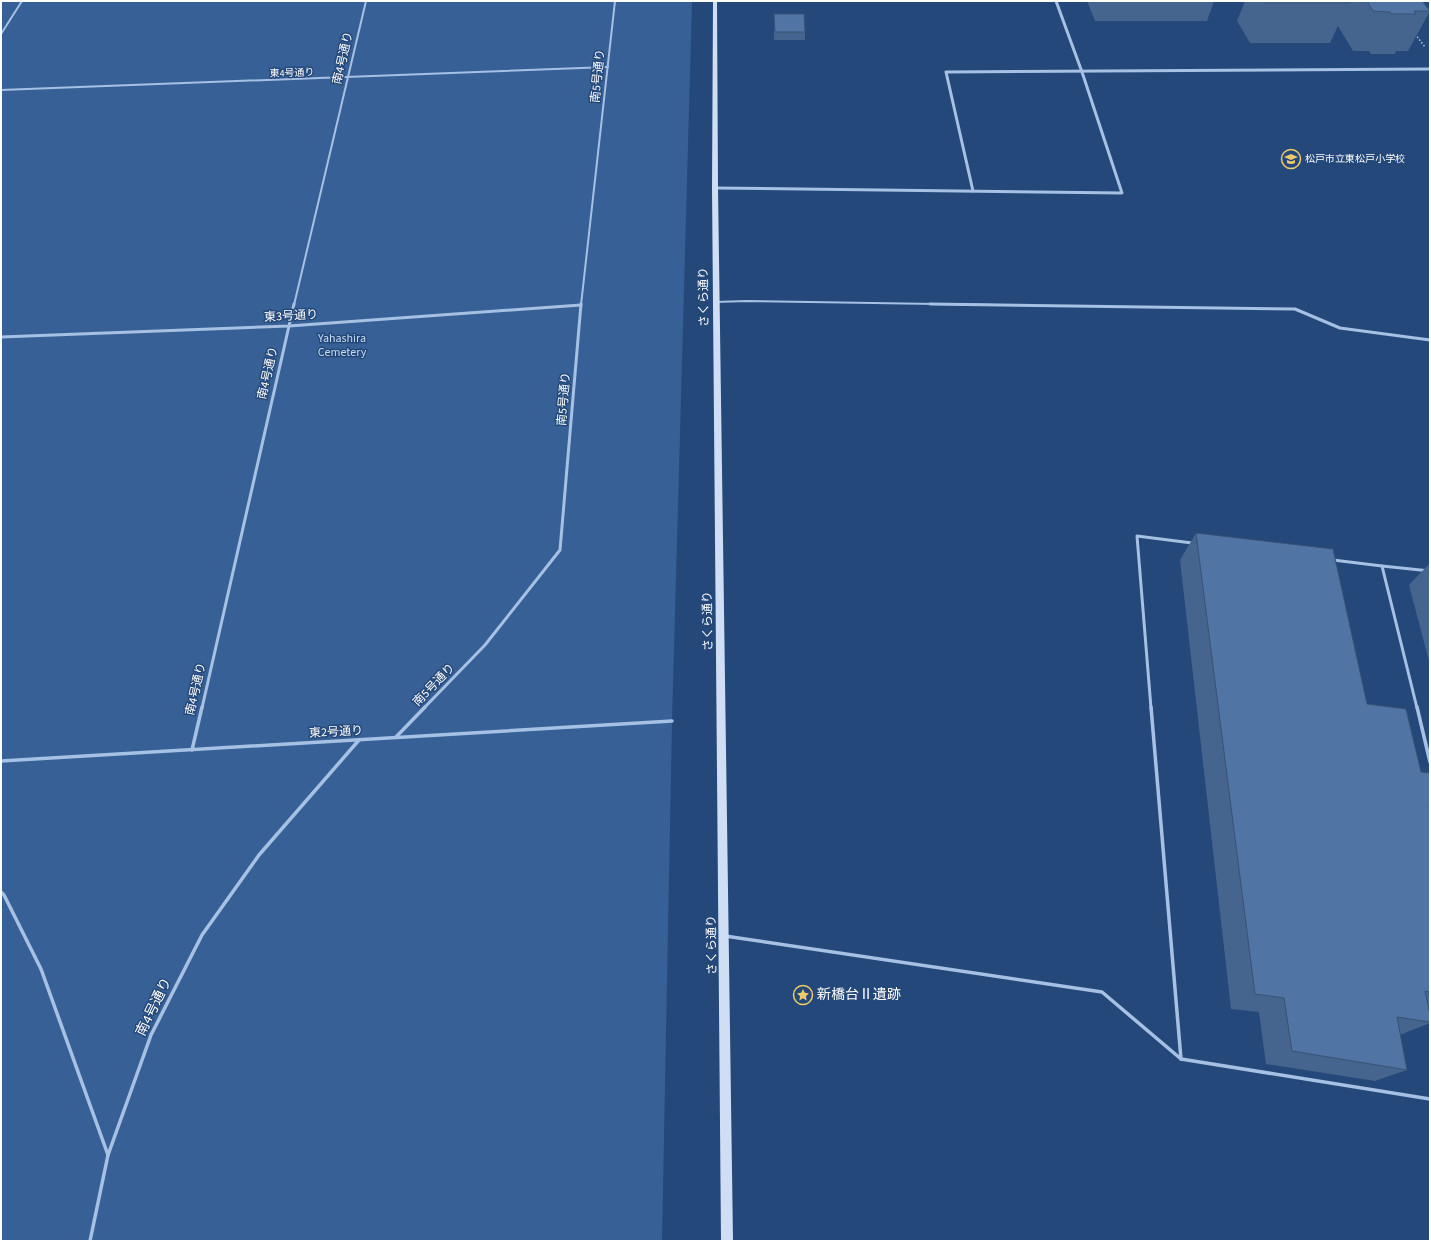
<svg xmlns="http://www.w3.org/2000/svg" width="1431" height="1242" viewBox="0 0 1431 1242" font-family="'Source Sans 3','Noto Sans JP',sans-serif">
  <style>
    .green { fill: #376196 }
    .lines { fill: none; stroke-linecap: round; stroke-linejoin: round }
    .path { stroke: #a6c1e4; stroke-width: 1.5; stroke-dasharray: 1.5 2; stroke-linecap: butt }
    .lane-far2 { stroke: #a6c1e4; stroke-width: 2 }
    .lane-far1 { stroke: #a6c1e4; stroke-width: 3 }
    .lane { stroke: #a6c1e4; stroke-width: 3.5 }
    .street { stroke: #a6c1e4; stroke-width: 3 }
    .secondary { fill: #cfdef4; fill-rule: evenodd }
    .wall { fill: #45658e }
    .building { fill: #5075a5; stroke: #385274 }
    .labels { text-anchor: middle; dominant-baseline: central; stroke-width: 3; stroke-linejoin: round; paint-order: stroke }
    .far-street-label { font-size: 10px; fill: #fff; stroke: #244879 }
    .far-poi-label { font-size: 10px; fill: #fff; stroke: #244879; text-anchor: start }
    .street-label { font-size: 12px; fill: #fff; stroke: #244879 }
    .park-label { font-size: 12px; fill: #c9dbf3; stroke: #244879 }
    .near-poi-label { font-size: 14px; fill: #fff; stroke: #244879; text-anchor: start }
    .near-street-label { font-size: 14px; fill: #fff; stroke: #244879 }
  </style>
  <rect width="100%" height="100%" fill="#244879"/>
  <path class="green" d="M1,1H692L672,721L662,1241H1Z"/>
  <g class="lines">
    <path class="path" d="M1415,34L1425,47"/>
    <g class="lane-far2">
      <path d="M1,34L22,1"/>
      <path d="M1,90L608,67"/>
      <path d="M716,302L746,301L999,305"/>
      <path d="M294,305L366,1"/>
      <path d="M581,305L615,1"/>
    </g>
    <g class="lane-far1">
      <path d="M930,304L1295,309L1340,328L1430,340"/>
      <path d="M1,337L289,326L581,305"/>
      <path d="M1333,560L1382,566L1417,708"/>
      <path d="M1382,566L1430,571"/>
      <path d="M202,708L294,304"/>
      <path d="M424,708L485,645L560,550L581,304"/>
      <path d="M1151,708L1137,536L1192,543"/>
    </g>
    <g class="lane">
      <path d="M1151,707L1181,1059"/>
      <path d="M1417,707L1430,762"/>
      <path d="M396,737L425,707"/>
      <path d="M192,750L202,707"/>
      <path d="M1,761L672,721"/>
      <path d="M1,892L4,895L41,969L108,1155"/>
      <path d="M725,936L1102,992L1181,1059L1430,1099"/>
      <path d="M90,1241L108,1155L151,1035L202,935L259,855L359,740"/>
    </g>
    <g class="street">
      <path d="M715,188L1122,193L1082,72L1056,1"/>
      <path d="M973,191L946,72L1430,69"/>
    </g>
    <path class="secondary" d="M713,1H717L718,188L733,1241H721L712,188Z"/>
  </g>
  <g class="wall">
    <path d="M1087,1H1214L1207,21H1095Z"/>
    <path d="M1245,1H1422L1430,11L1408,51H1396L1395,54H1371L1369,51H1353L1338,26L1330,43H1250L1237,21Z"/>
    <path d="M774,14L805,32V40H774Z"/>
    <path d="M1196,533L1367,704L1421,772L1430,773V1012H1429L1430,1015V1023L1400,1035L1407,1070L1375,1081L1266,1064L1259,1012L1231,1009L1180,560Z"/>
    <path d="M1430,563V665L1409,585Z"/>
  </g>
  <g class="building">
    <path d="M1265,1H1348L1349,3H1266Z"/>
    <path d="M1367,1H1422L1430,11H1414L1416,14H1391L1390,12L1373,11Z"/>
    <path d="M774,14H804L805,32H775Z"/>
    <path d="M1196,533L1333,549L1367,704L1406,709L1421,772L1430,773V806L1429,805L1430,811V992L1425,991L1430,1015V1022L1397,1017L1407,1070L1292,1051L1284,998L1255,994Z"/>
  </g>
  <defs>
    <symbol id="school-ring" viewBox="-11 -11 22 22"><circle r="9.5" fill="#244879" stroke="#eeca6a" stroke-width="1.5"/><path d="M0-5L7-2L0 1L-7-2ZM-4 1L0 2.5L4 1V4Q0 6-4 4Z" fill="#eeca6a"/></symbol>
    <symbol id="sight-ring" viewBox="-11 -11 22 22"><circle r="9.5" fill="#244879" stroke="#eeca6a" stroke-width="1.5"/><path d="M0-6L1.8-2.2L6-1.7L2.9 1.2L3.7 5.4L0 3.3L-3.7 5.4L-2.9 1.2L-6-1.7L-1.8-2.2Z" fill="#eeca6a"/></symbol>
  </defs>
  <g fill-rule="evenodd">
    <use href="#school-ring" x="1280" y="148" width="22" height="22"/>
    <use href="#sight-ring" x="792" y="984" width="22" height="22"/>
  </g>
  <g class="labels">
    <g class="far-street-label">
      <text transform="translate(292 73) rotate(-2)">東4号通り</text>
    </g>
    <g class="far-poi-label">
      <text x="1305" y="159">松戸市立東松戸小学校</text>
    </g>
    <g class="street-label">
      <text transform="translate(343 58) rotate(-77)">南4号通り</text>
      <text transform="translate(598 76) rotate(-84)">南5号通り</text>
      <text transform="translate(704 297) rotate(-91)">さくら通り</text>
      <text transform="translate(291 316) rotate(-3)">東3号通り</text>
      <text transform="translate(268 373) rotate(-77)">南4号通り</text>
      <text transform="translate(564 399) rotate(-85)">南5号通り</text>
      <text transform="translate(708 621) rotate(-91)">さくら通り</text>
      <text transform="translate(434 685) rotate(-46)">南5号通り</text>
      <text transform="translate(196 689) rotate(-77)">南4号通り</text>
      <text transform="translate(336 732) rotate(-3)">東2号通り</text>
      <text transform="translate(712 945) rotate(-91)">さくら通り</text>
    </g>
    <g class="park-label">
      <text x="342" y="338">Yahashira<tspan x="342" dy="14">Cemetery</tspan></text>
    </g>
    <g class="near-poi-label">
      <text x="817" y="995">新橋台Ⅱ遺跡</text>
    </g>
    <g class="near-street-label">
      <text transform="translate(154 1007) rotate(-64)">南4号通り</text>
    </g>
  </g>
  <rect width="1431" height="1242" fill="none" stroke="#ffffff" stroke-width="4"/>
</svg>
